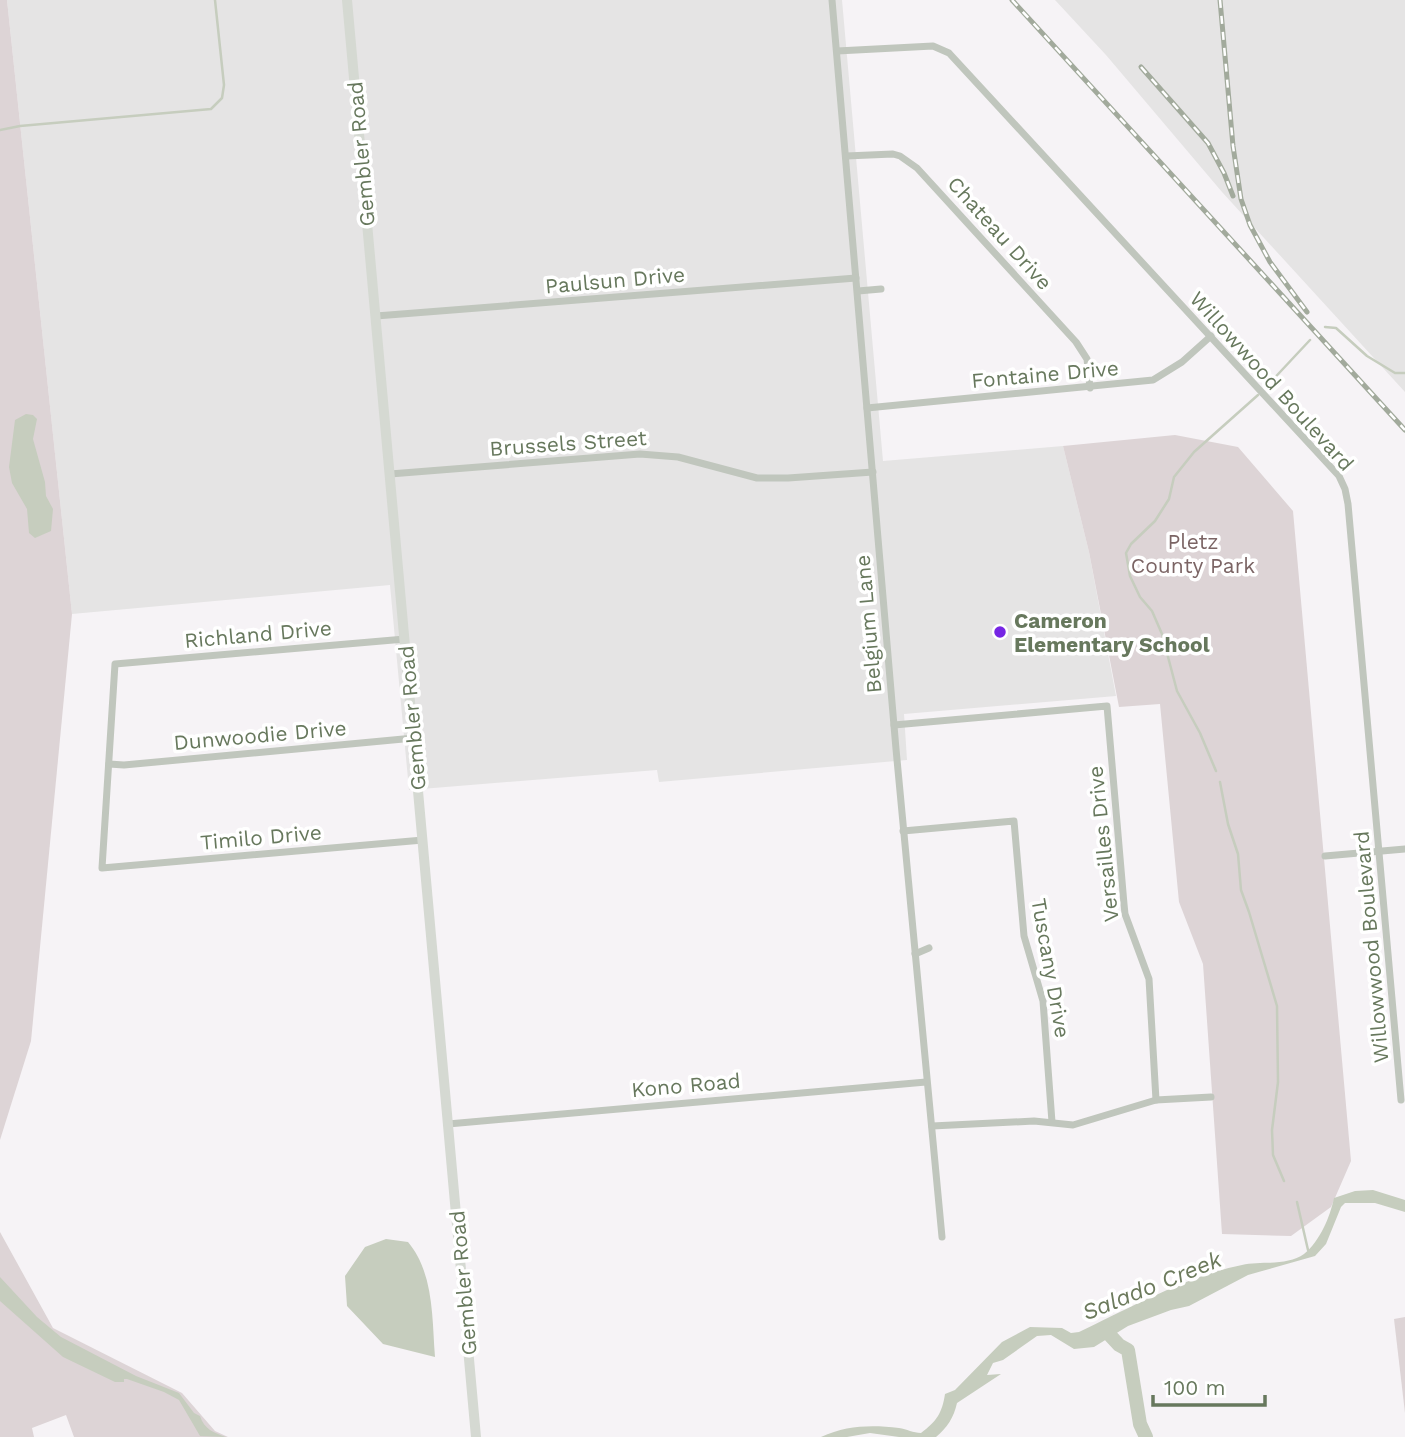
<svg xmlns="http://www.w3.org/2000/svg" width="1405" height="1437" viewBox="0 0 1405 1437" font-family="'Work Sans',sans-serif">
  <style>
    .built { fill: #e5e4e4 }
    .green { fill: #ddd4d6 }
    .water { fill: #c6cdbe }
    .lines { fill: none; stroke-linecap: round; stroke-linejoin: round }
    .stream { stroke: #c6cdbe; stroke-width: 2.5 }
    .river { stroke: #c6cdbe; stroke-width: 14 }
    .minor { stroke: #c0c6bd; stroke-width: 7 }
    .secondary { stroke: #d5d9d2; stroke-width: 10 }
    .rail-casing { stroke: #a2aa9c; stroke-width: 5 }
    .rail { stroke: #fff; stroke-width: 2.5; stroke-dasharray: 8; stroke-linecap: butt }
    .poi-dot { fill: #7625e4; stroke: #fff; stroke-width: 2.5 }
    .labels { text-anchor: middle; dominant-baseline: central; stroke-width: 7; stroke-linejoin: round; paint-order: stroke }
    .street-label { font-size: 21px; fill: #67785d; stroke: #fff }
    .park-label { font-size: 21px; fill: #7b6464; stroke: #fff }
    .poi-label { font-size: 21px; font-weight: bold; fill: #67785d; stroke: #fff; text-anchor: start }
    .water-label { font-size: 23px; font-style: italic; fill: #6c7a5c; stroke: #fff }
  </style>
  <rect width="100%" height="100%" fill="#f6f3f6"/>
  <g class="built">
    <path d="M7,0H842L883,461L1063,446L1089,552L1116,696L904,714L907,760L659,782L657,770L409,790L390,585L72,614Z"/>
    <path d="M1055,0H1405V392L1222,192L1106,55Z"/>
  </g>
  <g class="green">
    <path d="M0,0H7L72,614L31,1041L0,1140Z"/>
    <path d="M1175,435L1238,447L1293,511L1351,1161L1331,1207L1291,1236L1222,1234L1203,964L1179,902L1160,704L1119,707L1089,552L1063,446Z"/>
    <path d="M0,1232L53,1328L182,1393L215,1431L228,1437H74L66,1415L32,1428L34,1437H0Z"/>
    <path d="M1405,1317V1413L1394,1319Z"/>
  </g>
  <g class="water">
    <path d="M26,414L33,415L37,419L33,439L45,482L46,496L53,509L51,531L35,538L29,533L27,509L12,483L9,467L15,420Z"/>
    <path d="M1373,1190L1405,1200V1212L1375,1203H1345L1341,1207L1326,1244L1315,1256L1248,1275L1189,1306L1171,1310L1128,1326L1094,1347L1074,1349L1051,1335L1037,1336L1003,1360L993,1363L987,1375L1001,1374L957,1403C954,1417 947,1428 936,1437H899L870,1433L847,1437H821C847,1425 872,1425 899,1428C907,1429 913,1433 921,1433C937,1421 942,1413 945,1394L955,1390L1002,1342L1030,1327L1062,1328L1071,1333L1079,1332C1127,1309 1190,1275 1242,1265C1260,1261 1288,1266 1304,1254C1320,1241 1330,1217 1334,1198L1355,1191Z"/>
    <path d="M386,1239L408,1242C434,1273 432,1318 435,1357L383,1344L347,1306L345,1276L365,1247Z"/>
    <path d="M0,1277L37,1317L61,1337L136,1376L179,1393L194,1413L200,1416C204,1429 214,1433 226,1437L200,1436L179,1400L164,1392L127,1379H124V1382H115L63,1357L0,1301Z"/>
  </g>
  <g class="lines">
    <g class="stream">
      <path d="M0,130L20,126L211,109L222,98L224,85L215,0"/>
      <path d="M1325,327L1336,328L1367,356L1395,373H1405"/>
      <path d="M1267,386L1310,340"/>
      <path d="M1216,771L1200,733L1177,691L1162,634L1152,611L1140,597L1130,576L1126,553L1131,544L1155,521L1169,499L1174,477L1194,452L1258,395"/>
      <path d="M1220,782L1228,824L1238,854L1241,890L1249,912L1277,1006L1278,1082L1272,1130L1273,1155L1284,1181"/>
      <path d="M1297,1202L1308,1250"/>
    </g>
    <path class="river" d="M1106,1331L1119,1345L1128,1350L1140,1424L1146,1437"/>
    <g class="minor">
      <path d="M832,0L896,749L942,1237"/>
      <path d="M837,51L933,46L949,53L1339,476L1345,489L1348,504L1401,1100"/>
      <path d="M846,156L893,154L900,156L917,168L1076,342L1087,359L1090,388"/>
      <path d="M858,291L881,289"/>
      <path d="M376,316L856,278"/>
      <path d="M867,408L1153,380L1182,362L1211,336"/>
      <path d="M390,474L640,454L678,457L757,478H788L873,472"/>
      <path d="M405,639L115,664L102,868L423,840"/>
      <path d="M894,725L1107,706L1124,904L1125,914L1149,979L1156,1100"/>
      <path d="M109,764L124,765L414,738"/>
      <path d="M903,831L1014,821L1024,936L1043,1001L1052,1122"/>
      <path d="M1325,856L1405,849"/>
      <path d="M915,954L929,948"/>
      <path d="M448,1124L926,1082"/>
      <path d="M932,1126L1034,1121L1073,1125L1156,1100L1211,1097"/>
    </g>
    <path class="secondary" d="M347,0L476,1437"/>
    <defs>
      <g id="rail">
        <path d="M1012,0L1405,430"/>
        <path d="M1220,0L1233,146L1241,199L1250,225L1270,262L1307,312"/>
        <path d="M1141,67L1208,143L1224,173L1233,196"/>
      </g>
    </defs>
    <use href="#rail" class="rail-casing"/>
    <use href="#rail" class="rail"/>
  </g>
  <circle class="poi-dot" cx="1000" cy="632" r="7"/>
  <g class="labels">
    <g class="street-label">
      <text transform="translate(361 154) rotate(-95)">Gembler Road</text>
      <text transform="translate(1000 233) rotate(48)">Chateau Drive</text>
      <text transform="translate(615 280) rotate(-5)">Paulsun Drive</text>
      <text transform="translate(1045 374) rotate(-5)">Fontaine Drive</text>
      <text transform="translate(1272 381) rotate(48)">Willowwood Boulevard</text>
      <text transform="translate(568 443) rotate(-4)">Brussels Street</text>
      <text transform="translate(868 624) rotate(-95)">Belgium Lane</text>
      <text transform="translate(258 634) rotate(-5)">Richland Drive</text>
      <text transform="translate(412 718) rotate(-95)">Gembler Road</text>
      <text transform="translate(260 735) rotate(-5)">Dunwoodie Drive</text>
      <text transform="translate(261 837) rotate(-5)">Timilo Drive</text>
      <text transform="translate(1103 844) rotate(-96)">Versailles Drive</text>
      <text transform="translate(1371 947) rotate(-95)">Willowwood Boulevard</text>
      <text transform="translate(1051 968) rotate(80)">Tuscany Drive</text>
      <text transform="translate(686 1085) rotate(-5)">Kono Road</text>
      <text transform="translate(463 1283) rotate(-95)">Gembler Road</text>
    </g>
    <g class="park-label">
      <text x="1193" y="541">Pletz<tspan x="1193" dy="24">County Park</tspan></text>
    </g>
    <g class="poi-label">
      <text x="1014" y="620">Cameron<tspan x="1014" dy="24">Elementary School</tspan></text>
    </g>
    <g class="water-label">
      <text transform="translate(1152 1286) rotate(-22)">Salado Creek</text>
    </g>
  </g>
  <path d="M1153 1395v10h112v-10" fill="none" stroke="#67785d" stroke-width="3.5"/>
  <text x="1164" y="1395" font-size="21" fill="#67785d" stroke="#ffffff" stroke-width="5" paint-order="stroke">100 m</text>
</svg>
